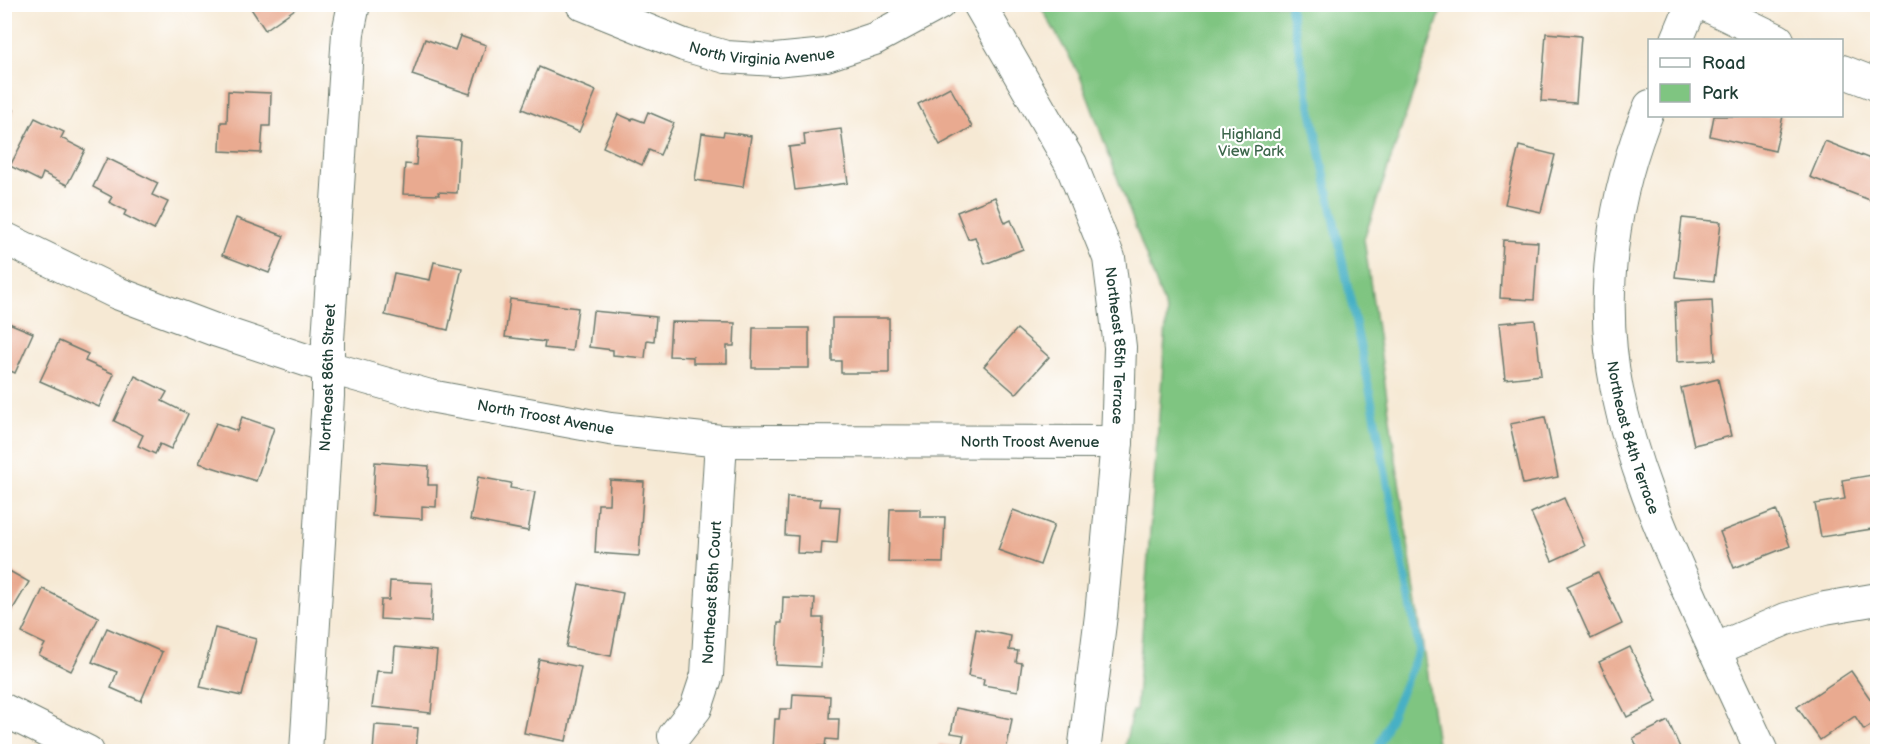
<svg xmlns="http://www.w3.org/2000/svg" width="1882" height="756" viewBox="0 0 1882 756" font-family="'Balsamiq Sans',sans-serif">
  <style>
    .green { fill: #7fc581; stroke: #4f815a; stroke-width: 1.5 }
    .lines { fill: none; stroke-linecap: round; stroke-linejoin: round }
    .stream { stroke: #46b0c5; stroke-width: 8 }
    .building { fill: #e9aa90 }
    .street-casing { stroke: #6a796c; stroke-width: 34 }
    .street { stroke: #fff; stroke-width: 32 }
    .labels { text-anchor: middle; dominant-baseline: central; stroke-width: 4.5; stroke-linejoin: round; paint-order: stroke }
    .street-label { font-size: 15px; fill: #1f3d34; stroke: #fff }
    .park-label { font-size: 15px; fill: #3c664b; stroke: #fff }
  </style>
  <rect width="100%" height="100%" fill="#fff"/>
  <filter id="ink" filterUnits="userSpaceOnUse"><feTurbulence type="fractalNoise" baseFrequency=".0167" numOctaves="2"/><feDisplacementMap in="SourceGraphic" scale="12" xChannelSelector="R" yChannelSelector="G"/><feConvolveMatrix kernelMatrix="1 2 1 2 8 2 1 2 1" color-interpolation-filters="sRGB"/></filter>
  <filter id="wash" filterUnits="userSpaceOnUse"><feTurbulence type="fractalNoise" baseFrequency=".008" numOctaves="4" result="noise"/><feDisplacementMap in="SourceGraphic" scale="24" xChannelSelector="R" yChannelSelector="G"/><feGaussianBlur stdDeviation="1.35" result="paint"/><feColorMatrix in="noise" values="0 0 0 0 0 0 0 0 0 0 0 0 0 0 0 0 0 1.4 0 .05"/><feComposite in="paint" operator="in"/></filter>
  <g filter="url(#wash)">
    <rect width="100%" height="100%" fill="#f6e9d4"/>
    <path class="green" d="M1040,5H1443L1364,239L1438,751H1124L1132,711H1136L1167,313L1080,76Z"/>
    <g class="lines">
      <path class="stream" d="M1290,8L1373,407L1419,650L1376,752"/>
    </g>
    <g id="blocks">
      <g class="building">
        <path d="M248,4H302L265,30Z"/>
        <path d="M1546,33L1581,36L1576,103L1541,101Z"/>
        <path d="M460,36L486,45L470,94L412,75L425,39L455,50Z"/>
        <path d="M539,67L596,91L579,132L522,109Z"/>
        <path d="M950,87L972,127L940,145L918,104Z"/>
        <path d="M228,91L271,93L270,126H263L261,153L220,151L221,122H227Z"/>
        <path d="M4,105L14,110L4,128Z"/>
        <path d="M648,112L674,123L660,155L649,150L642,165L603,147L618,114L632,120L633,118L644,122Z"/>
        <path d="M1714,116H1783L1775,151L1710,136Z"/>
        <path d="M35,118L64,132L61,138L85,150L67,185L43,173L40,181L10,166Z"/>
        <path d="M841,129L848,183L795,190L789,147L805,145L804,134Z"/>
        <path d="M724,132L751,136L743,187L695,180L702,133L723,136Z"/>
        <path d="M418,137L460,140L457,193L438,192L439,195L403,194L405,164L416,165Z"/>
        <path d="M1825,141L1878,162V196L1875,202L1810,177Z"/>
        <path d="M1519,146L1555,155L1541,212L1505,204Z"/>
        <path d="M107,158L158,183L152,195L168,202L154,230L124,215L126,211L109,202L112,197L93,187Z"/>
        <path d="M995,197L1005,223L1011,220L1023,249L985,264L975,237L968,239L957,212Z"/>
        <path d="M236,218L284,236L269,273L222,255Z"/>
        <path d="M1682,218L1721,222L1714,281L1675,277Z"/>
        <path d="M1503,240L1538,242L1534,300L1500,298Z"/>
        <path d="M434,262L462,268L448,330L385,315L394,273L430,280Z"/>
        <path d="M510,299L578,308L572,351L544,348L545,342L505,337Z"/>
        <path d="M1712,300L1715,360L1677,362L1675,302Z"/>
        <path d="M593,311L656,317L654,341L647,340L645,358L613,355V350L589,347Z"/>
        <path d="M832,318H889V373H841V361H832Z"/>
        <path d="M1535,320L1541,375L1505,379L1499,323Z"/>
        <path d="M4,321L33,333L15,373L4,368Z"/>
        <path d="M671,322L735,323L734,346H727V363H693V357L669,356Z"/>
        <path d="M753,328H809V368H752Z"/>
        <path d="M1017,329L1049,357L1016,394L984,366Z"/>
        <path d="M59,341L88,354L85,361L114,374L99,407L40,381Z"/>
        <path d="M135,376L167,392L162,401L188,414L171,449L160,444L155,454L138,446L143,435L114,421Z"/>
        <path d="M1718,379L1731,436L1694,445L1681,388Z"/>
        <path d="M242,417L274,428L256,481L199,463L216,423L237,431Z"/>
        <path d="M1545,417L1558,477L1523,484L1510,424Z"/>
        <path d="M375,462L429,466L428,485H437L436,507L422,506V519L372,516Z"/>
        <path d="M1872,475L1878,509V528L1821,537L1815,504L1845,499L1842,480Z"/>
        <path d="M478,477L511,483L510,488L535,492L528,531L470,520Z"/>
        <path d="M610,480L644,482L639,556L595,553L598,504H609Z"/>
        <path d="M787,497L821,499L820,506L840,507L837,543L822,542L821,554L797,553L798,536L785,535Z"/>
        <path d="M1564,498L1585,546L1552,561L1531,513Z"/>
        <path d="M890,509H920V517H945L943,563L888,562Z"/>
        <path d="M1013,510L1054,525L1040,565L998,550Z"/>
        <path d="M1776,510L1790,546L1734,568L1720,532Z"/>
        <path d="M4,568L29,582L7,619L4,617Z"/>
        <path d="M1598,572L1622,624L1591,639L1567,586Z"/>
        <path d="M390,581L433,583L431,622L380,619L381,600H389Z"/>
        <path d="M579,584L623,593L611,656L566,647Z"/>
        <path d="M43,589L99,617L71,671L39,655L45,644L22,633Z"/>
        <path d="M783,597L815,598L814,618H823L821,667L776,665L778,623H782Z"/>
        <path d="M107,628L162,652L141,701L111,688L117,672L92,662Z"/>
        <path d="M215,628L256,639L242,696L200,687Z"/>
        <path d="M976,629L1011,636L1009,650L1018,651L1016,662L1022,663L1018,691L983,685L984,679L968,676Z"/>
        <path d="M395,647L437,651L431,713L372,707L377,671L393,672Z"/>
        <path d="M1630,647L1657,702L1627,717L1599,662Z"/>
        <path d="M539,659L581,667L566,741L524,733Z"/>
        <path d="M1851,671L1878,710V721L1864,730L1855,716L1820,740L1797,707Z"/>
        <path d="M793,694L830,696L829,719H839L838,740L826,739L825,746H805L804,750L773,749L775,719H779L780,709H792Z"/>
        <path d="M956,708L1012,719L1006,752H937L939,744L961,748L964,735L951,733Z"/>
        <path d="M1668,721L1682,752H1640L1633,738Z"/>
        <path d="M375,725L418,728L416,752H373Z"/>
      </g>
    </g>
  </g>
  <g filter="url(#ink)">
    <use href="#blocks" fill-opacity="0" stroke="#6a796c" stroke-width="1.5"/>
    <g class="lines">
      <defs>
        <g id="street">
          <path id="s1" d="M582,4L684,45L726,57L775,60L826,55L874,39L939,4"/>
          <path id="s2" d="M979,4L1071,164L1109,258L1120,347L1117,442L1101,615L1084,752"/>
          <path d="M1704,4L1778,40"/>
          <path d="M1677,40L1692,4"/>
          <path d="M1842,71L1878,85"/>
          <path id="s3" d="M1650,106C1613,194 1598,296 1617,390C1632,462 1660,529 1690,595C1713,648 1738,700 1762,752"/>
          <path id="s4" d="M4,238L117,293L215,330L327,367L430,396L610,429L721,441L1117,442"/>
          <path d="M1714,650L1786,619L1825,608L1878,599"/>
          <path d="M4,710L88,752"/>
          <path id="s5" d="M674,736L696,708L707,675L721,441"/>
          <path id="s6" d="M306,752L328,396V340L348,33L354,4"/>
        </g>
      </defs>
      <use href="#street" class="street-casing"/>
      <use href="#street" class="street"/>
    </g>
  </g>
  <g class="labels">
    <g class="street-label">
      <text stroke="none"><textPath href="#s1" startOffset="189">North Virginia Avenue</textPath></text>
      <text stroke="none"><textPath href="#s2" startOffset="374">Northeast 85th Terrace</textPath></text>
      <text stroke="none"><textPath href="#s6" startOffset="375">Northeast 86th Street</textPath></text>
      <text stroke="none"><textPath href="#s4" startOffset="573">North Troost Avenue</textPath></text>
      <text stroke="none"><textPath href="#s3" startOffset="340">Northeast 84th Terrace</textPath></text>
      <text stroke="none"><textPath href="#s4" startOffset="1059">North Troost Avenue</textPath></text>
      <text stroke="none"><textPath href="#s5" startOffset="153">Northeast 85th Court</textPath></text>
    </g>
    <g class="park-label">
      <text x="1251" y="134">Highland<tspan x="1251" dy="17">View Park</tspan></text>
    </g>
  </g>
  <rect width="1882" height="756" fill="none" stroke="#fff" stroke-width="24"/>
  <rect x="1648" y="39" width="195" height="78" fill="#ffffff" stroke="#a5b1ae" stroke-width="1.5"/>
  <rect x="1660" y="58" width="30" height="9" fill="#ffffff" stroke="#a5b1ae" stroke-width="1.5"/>
  <text x="1702" y="69" font-size="18" fill="#1f3d34">Road</text>
  <rect x="1660" y="84" width="30" height="18" fill="#7fc581" stroke="#a5b1ae" stroke-width="1.5"/>
  <text x="1702" y="99" font-size="18" fill="#1f3d34">Park</text>
</svg>
